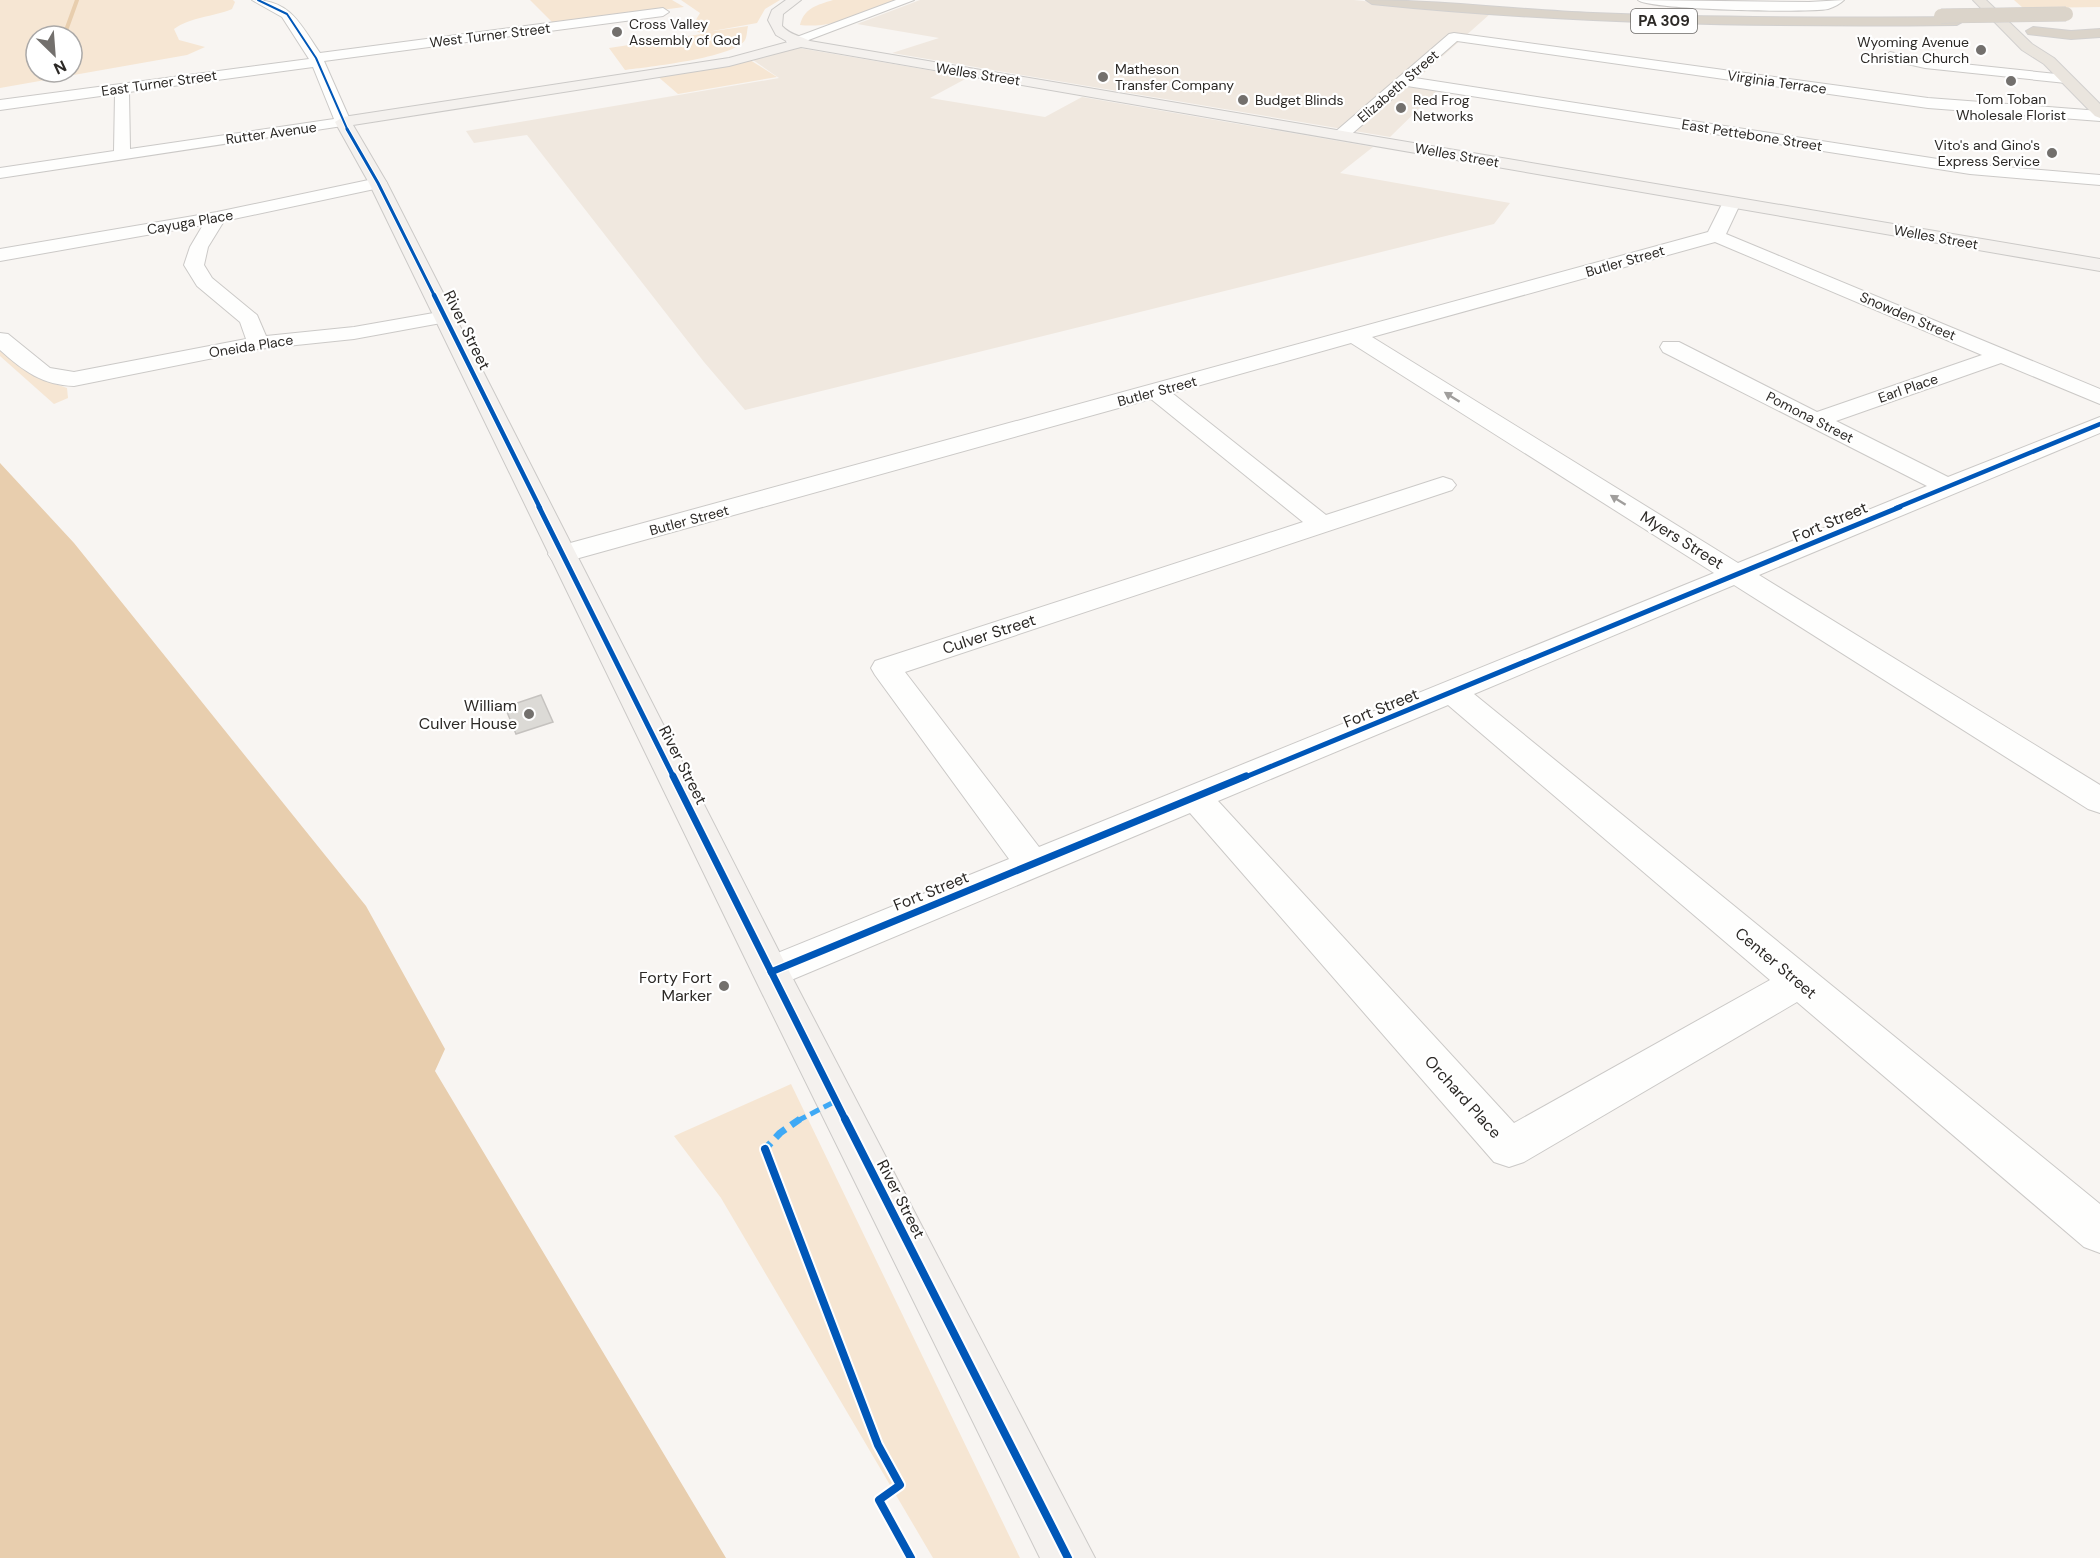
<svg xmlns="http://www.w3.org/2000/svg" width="2100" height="1558" viewBox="0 0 2100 1558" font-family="'DM Sans',sans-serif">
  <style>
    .built { fill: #f0e8df }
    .green { fill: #f6e6d3; fill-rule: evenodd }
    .water { fill: #e8ceae }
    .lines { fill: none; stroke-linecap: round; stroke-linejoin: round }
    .stream { stroke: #e8ceae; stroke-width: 4 }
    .building { fill: #dcdad6; stroke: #c5c2bf; stroke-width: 1.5 }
    .street-casing { stroke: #cbc9c7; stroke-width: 2 }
    .secondary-casing { stroke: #cbc9c7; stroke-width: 2 }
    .primary-casing { stroke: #d2d0cf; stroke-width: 2 }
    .highway-casing { stroke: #d2d0cf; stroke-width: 2 }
    .street { fill: #fefefd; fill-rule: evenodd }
    .secondary { fill: #f4f1ee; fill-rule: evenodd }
    .primary { fill: #eae5de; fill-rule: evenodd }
    .highway { fill: #dbd4ca; fill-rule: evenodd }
    .highway-bridge-casing { stroke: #d2d0cf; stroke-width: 15; stroke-linecap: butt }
    .highway-bridge { stroke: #dbd4ca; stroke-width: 14 }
    .quiet-far1 { stroke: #3fa9f5; stroke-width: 5; stroke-dasharray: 10 5; stroke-linecap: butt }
    .quiet { stroke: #3fa9f5; stroke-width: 7; stroke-dasharray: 13 7; stroke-linecap: butt }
    .cycleway-far5-casing { stroke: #fff; stroke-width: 4 }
    .cycleway-far4-casing { stroke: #fff; stroke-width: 5 }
    .cycleway-far3-casing { stroke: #fff; stroke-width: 7 }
    .cycleway-far2-casing { stroke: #fff; stroke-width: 8 }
    .cycleway-far1-casing { stroke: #fff; stroke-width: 10 }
    .cycleway-casing { stroke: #fff; stroke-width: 12 }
    .cycleway-far5 { stroke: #0057b8; stroke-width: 2 }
    .cycleway-far4 { stroke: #0057b8; stroke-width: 3 }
    .cycleway-far3 { stroke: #0057b8; stroke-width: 4.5 }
    .cycleway-far2 { stroke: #0057b8; stroke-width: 5 }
    .cycleway-far1 { stroke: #0057b8; stroke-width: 7 }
    .cycleway { stroke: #0057b8; stroke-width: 8 }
    .oneway { fill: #a09e9c }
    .poi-dot { fill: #73706d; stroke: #fff; stroke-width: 2 }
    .labels { text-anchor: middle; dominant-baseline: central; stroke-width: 4.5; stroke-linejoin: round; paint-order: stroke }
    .far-poi-label { font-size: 14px; fill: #2c2926; stroke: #fff; text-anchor: start }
    .far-street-label { font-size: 14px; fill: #2c2926; stroke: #fff }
    .shield { fill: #fff; stroke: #6b6967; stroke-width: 1.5 }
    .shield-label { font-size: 15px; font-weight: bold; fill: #2c2926 }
    .street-label { font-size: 16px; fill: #2c2926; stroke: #fff }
    .poi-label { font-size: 16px; fill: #2c2926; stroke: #fff; text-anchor: end }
  </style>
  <rect width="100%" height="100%" fill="#f8f5f2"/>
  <g class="built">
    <path d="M920,0H1354L1490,14L1408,87L1437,91L1390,137L892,53L939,38L857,24Z"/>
    <path d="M799,48L969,77L930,98L1045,117L1082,97L1373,147L1340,173L1510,203L1494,224L745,410L704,362L527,135L474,143L466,131L779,78L753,60Z"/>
  </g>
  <g class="green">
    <path d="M0,0H233L235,2L232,9C213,17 190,17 174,29L179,40L205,47L187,55L0,88ZM36,36H72V72H36Z"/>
    <path d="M530,0H672L684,7L554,24Z"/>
    <path d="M681,0H780L765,9L757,23L707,32L748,26C747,30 747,37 745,40C734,58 647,67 625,70L609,48L702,34L691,28L700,13Z"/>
    <path d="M833,0H900C869,11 835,29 800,25C804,8 817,5 833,0Z"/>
    <path d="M2014,0H2100V7L2023,8Z"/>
    <path d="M750,60L777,77L678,94L656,75Z"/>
    <path d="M0,340L41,379L67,388L68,398L54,404L0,356Z"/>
    <path d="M791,1084L1020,1558H933L721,1198L674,1136Z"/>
  </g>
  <path class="water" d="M0,463L74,543L366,906L445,1049L435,1071L726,1558H0Z"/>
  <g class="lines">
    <path class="stream" d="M64,36L77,0"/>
  </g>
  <path class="building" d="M541,695L553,722L516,734L505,707Z"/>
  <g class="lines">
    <defs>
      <g id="street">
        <path d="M252,0C291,0 300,24 320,53L663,8L669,12L663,16L324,61L351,122L349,125L0,178V168L114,151L115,94L0,110V100L309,59L282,17ZM313,67L334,119L130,149L129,92Z"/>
        <path d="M896,0H914L798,44H788L786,41Z"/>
        <path d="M1638,0L1809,2L1844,0C1840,4 1834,7 1828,9C1807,13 1649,10 1638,0Z"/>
        <path d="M1454,33L1928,98L2100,111V121L1928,108L1457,41L1415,78L1970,164L2100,175V185L1970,174L1407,86L1347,138H1335L1333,135L1335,132L1449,34Z"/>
        <path d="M1890,52L1925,60L2066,75L2073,79L2066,83L1925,68L1885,59L1883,56Z"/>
        <path d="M378,178L384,179L387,183L384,187L224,221L208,247L204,265L212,278L257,315L266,336L354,327L445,311L452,313L455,317L452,321L354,339L258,349L74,386C43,385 23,371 0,350V333L8,334L50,368L74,372L246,339L240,322L197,286L184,265L190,247L203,225L0,261V249L217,212Z"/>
        <path d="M1732,197L1741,202L1726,234L2100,389V404L2001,363L1836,421L1948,477L2100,417V433L1759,575L2100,785V813L2088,809L1734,585L1474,694L2100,1204V1253L2084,1247L1797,1002L1524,1162L1509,1167L1494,1162L1190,813L784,983L771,987L758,983L752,972L758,961L1009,859L875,675L871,668L875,661L1303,522L1151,399L572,560L562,562L552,560L548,554L552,548L1708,232L1723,202ZM1715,242L1982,355L1817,412L1679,342H1663L1660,347L1663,352L1927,486L1738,563L1372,337ZM1351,343L1714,573L1039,847L905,672L1452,490L1456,485L1452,480L1443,477L1326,515L1172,393ZM1448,705L1770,980L1514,1123L1218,801Z"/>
      </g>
      <path id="secondary" d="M786,0H801L783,14L782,26C790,35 801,36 810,41L2100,259V271L801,47L729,66L353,125L387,183L792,977L1095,1558H1040L759,987L369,183L335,122L343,117L729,58L788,42L776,35L768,20L772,10Z"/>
      <path id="primary" d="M1973,0H1986L2032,44L2054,58L2100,104V118L2095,116L2044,64L2022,50Z"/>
      <g id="highway">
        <path d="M1366,0C1442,0 1517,10 1593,13C1714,18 1836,18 1957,17L1964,21L1957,25C1761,27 1567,24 1372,4Z"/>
        <path d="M2033,27L2071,31L2100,29V37L2071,39L2028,34L2026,31Z"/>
      </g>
    </defs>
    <use href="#street" class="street-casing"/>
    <use href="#secondary" class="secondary-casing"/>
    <use href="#primary" class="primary-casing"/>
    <use href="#highway" class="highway-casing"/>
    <use href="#street" class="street"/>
    <use href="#secondary" class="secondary"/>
    <use href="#primary" class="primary"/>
    <use href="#highway" class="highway"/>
    <defs>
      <path id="highway-bridge" d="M1941,16L2066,14"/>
    </defs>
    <use href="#highway-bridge" class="highway-bridge-casing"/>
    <use href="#highway-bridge" class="highway-bridge"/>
    <path class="quiet-far1" d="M797,1121L836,1101"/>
    <path class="quiet" d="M767,1153L765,1149L780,1133L800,1119"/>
    <defs>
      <path id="cycleway-far5" d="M258,0L287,14L316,58L348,131"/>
      <path id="cycleway-far4" d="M347,129L378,183L435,297"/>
      <g id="cycleway-far3">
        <path d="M434,295L540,508"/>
        <path d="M1896,508L2100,424"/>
      </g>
      <g id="cycleway-far2">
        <path d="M539,507L674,778"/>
        <path d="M1243,778L1900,507"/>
      </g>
      <g id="cycleway-far1">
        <path d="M673,776L846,1121"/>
        <path d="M771,972L1246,776"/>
      </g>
      <g id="cycleway">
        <path d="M845,1119L1068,1558"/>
        <path d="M765,1149L878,1445L900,1485L879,1500L911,1558"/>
      </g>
    </defs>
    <use href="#cycleway-far5" class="cycleway-far5-casing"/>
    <use href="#cycleway-far4" class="cycleway-far4-casing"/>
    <use href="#cycleway-far3" class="cycleway-far3-casing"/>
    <use href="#cycleway-far2" class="cycleway-far2-casing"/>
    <use href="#cycleway-far1" class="cycleway-far1-casing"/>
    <use href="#cycleway" class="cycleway-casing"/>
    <use href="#cycleway-far5" class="cycleway-far5"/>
    <use href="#cycleway-far4" class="cycleway-far4"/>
    <use href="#cycleway-far3" class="cycleway-far3"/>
    <use href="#cycleway-far2" class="cycleway-far2"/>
    <use href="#cycleway-far1" class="cycleway-far1"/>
    <use href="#cycleway" class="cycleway"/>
  </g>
  <defs><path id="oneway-solid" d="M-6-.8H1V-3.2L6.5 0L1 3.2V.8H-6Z" transform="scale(1.5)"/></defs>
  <g class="oneway">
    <use href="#oneway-solid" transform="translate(1452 397) rotate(-148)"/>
    <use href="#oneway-solid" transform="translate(1618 500) rotate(-148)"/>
  </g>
  <g class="poi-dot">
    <circle cx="617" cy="32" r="6"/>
    <circle cx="1981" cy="50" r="6"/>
    <circle cx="1103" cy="77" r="6"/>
    <circle cx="2011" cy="81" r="6"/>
    <circle cx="1243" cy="100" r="6"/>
    <circle cx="1401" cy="108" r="6"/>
    <circle cx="2052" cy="153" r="6"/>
    <circle cx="529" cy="714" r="6"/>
    <circle cx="724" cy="986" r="6"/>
  </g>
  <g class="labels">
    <g class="far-poi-label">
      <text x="629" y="24">Cross Valley<tspan x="629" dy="16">Assembly of God</tspan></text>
      <text x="1969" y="42" text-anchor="end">Wyoming Avenue<tspan x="1969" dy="16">Christian Church</tspan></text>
      <text x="1115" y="69">Matheson<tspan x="1115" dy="16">Transfer Company</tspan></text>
      <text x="2011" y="99" text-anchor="middle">Tom Toban<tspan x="2011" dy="16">Wholesale Florist</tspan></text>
      <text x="1255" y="100">Budget Blinds</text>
      <text x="1413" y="100">Red Frog<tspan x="1413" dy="16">Networks</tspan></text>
      <text x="2040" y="145" text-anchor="end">Vito's and Gino's<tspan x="2040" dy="16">Express Service</tspan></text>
    </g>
    <g class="far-street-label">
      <text transform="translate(490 35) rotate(-7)">West Turner Street</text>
      <text transform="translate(978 74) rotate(9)">Welles Street</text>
      <text transform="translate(1777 82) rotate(8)">Virginia Terrace</text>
      <text transform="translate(159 83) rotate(-8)">East Turner Street</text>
      <text transform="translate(1398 86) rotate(-41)">Elizabeth Street</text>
      <text transform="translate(271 133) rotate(-8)">Rutter Avenue</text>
      <text transform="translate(1752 135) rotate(9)">East Pettebone Street</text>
      <text transform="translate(1457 155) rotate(10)">Welles Street</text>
      <text transform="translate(190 222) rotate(-10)">Cayuga Place</text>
      <text transform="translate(1936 237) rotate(10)">Welles Street</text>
      <text transform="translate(1625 261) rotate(-16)">Butler Street</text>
      <text transform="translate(1908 316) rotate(23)">Snowden Street</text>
      <text transform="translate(251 346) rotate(-9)">Oneida Place</text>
      <text transform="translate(1908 388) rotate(-19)">Earl Place</text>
      <text transform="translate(1157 391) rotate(-15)">Butler Street</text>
      <text transform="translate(1810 417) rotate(27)">Pomona Street</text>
      <text transform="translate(689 520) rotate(-15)">Butler Street</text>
    </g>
    <rect class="shield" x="1631" y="9" width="66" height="24" rx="4.5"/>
    <g class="shield-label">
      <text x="1664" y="21">PA 309</text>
    </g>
    <g class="street-label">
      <text transform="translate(467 330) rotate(64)">River Street</text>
      <text transform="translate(1830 522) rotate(-23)">Fort Street</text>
      <text transform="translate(1682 540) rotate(32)">Myers Street</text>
      <text transform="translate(989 634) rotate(-18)">Culver Street</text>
      <text transform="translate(1381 708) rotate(-22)">Fort Street</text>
      <text transform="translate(683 765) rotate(63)">River Street</text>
      <text transform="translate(931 891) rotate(-22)">Fort Street</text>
      <text transform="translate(1776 963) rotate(40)">Center Street</text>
      <text transform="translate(1463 1097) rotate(48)">Orchard Place</text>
      <text transform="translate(901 1199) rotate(63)">River Street</text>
    </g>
    <g class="poi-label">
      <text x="517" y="705">William<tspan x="517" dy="18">Culver House</tspan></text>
      <text x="712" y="977">Forty Fort<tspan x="712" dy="18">Marker</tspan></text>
    </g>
  </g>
  <g transform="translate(54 54) rotate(155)"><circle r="28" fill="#ffffff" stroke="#aba9a8" stroke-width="1.5"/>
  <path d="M0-4.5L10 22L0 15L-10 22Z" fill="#73706d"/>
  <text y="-9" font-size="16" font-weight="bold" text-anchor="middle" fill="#2c2926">N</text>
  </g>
</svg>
